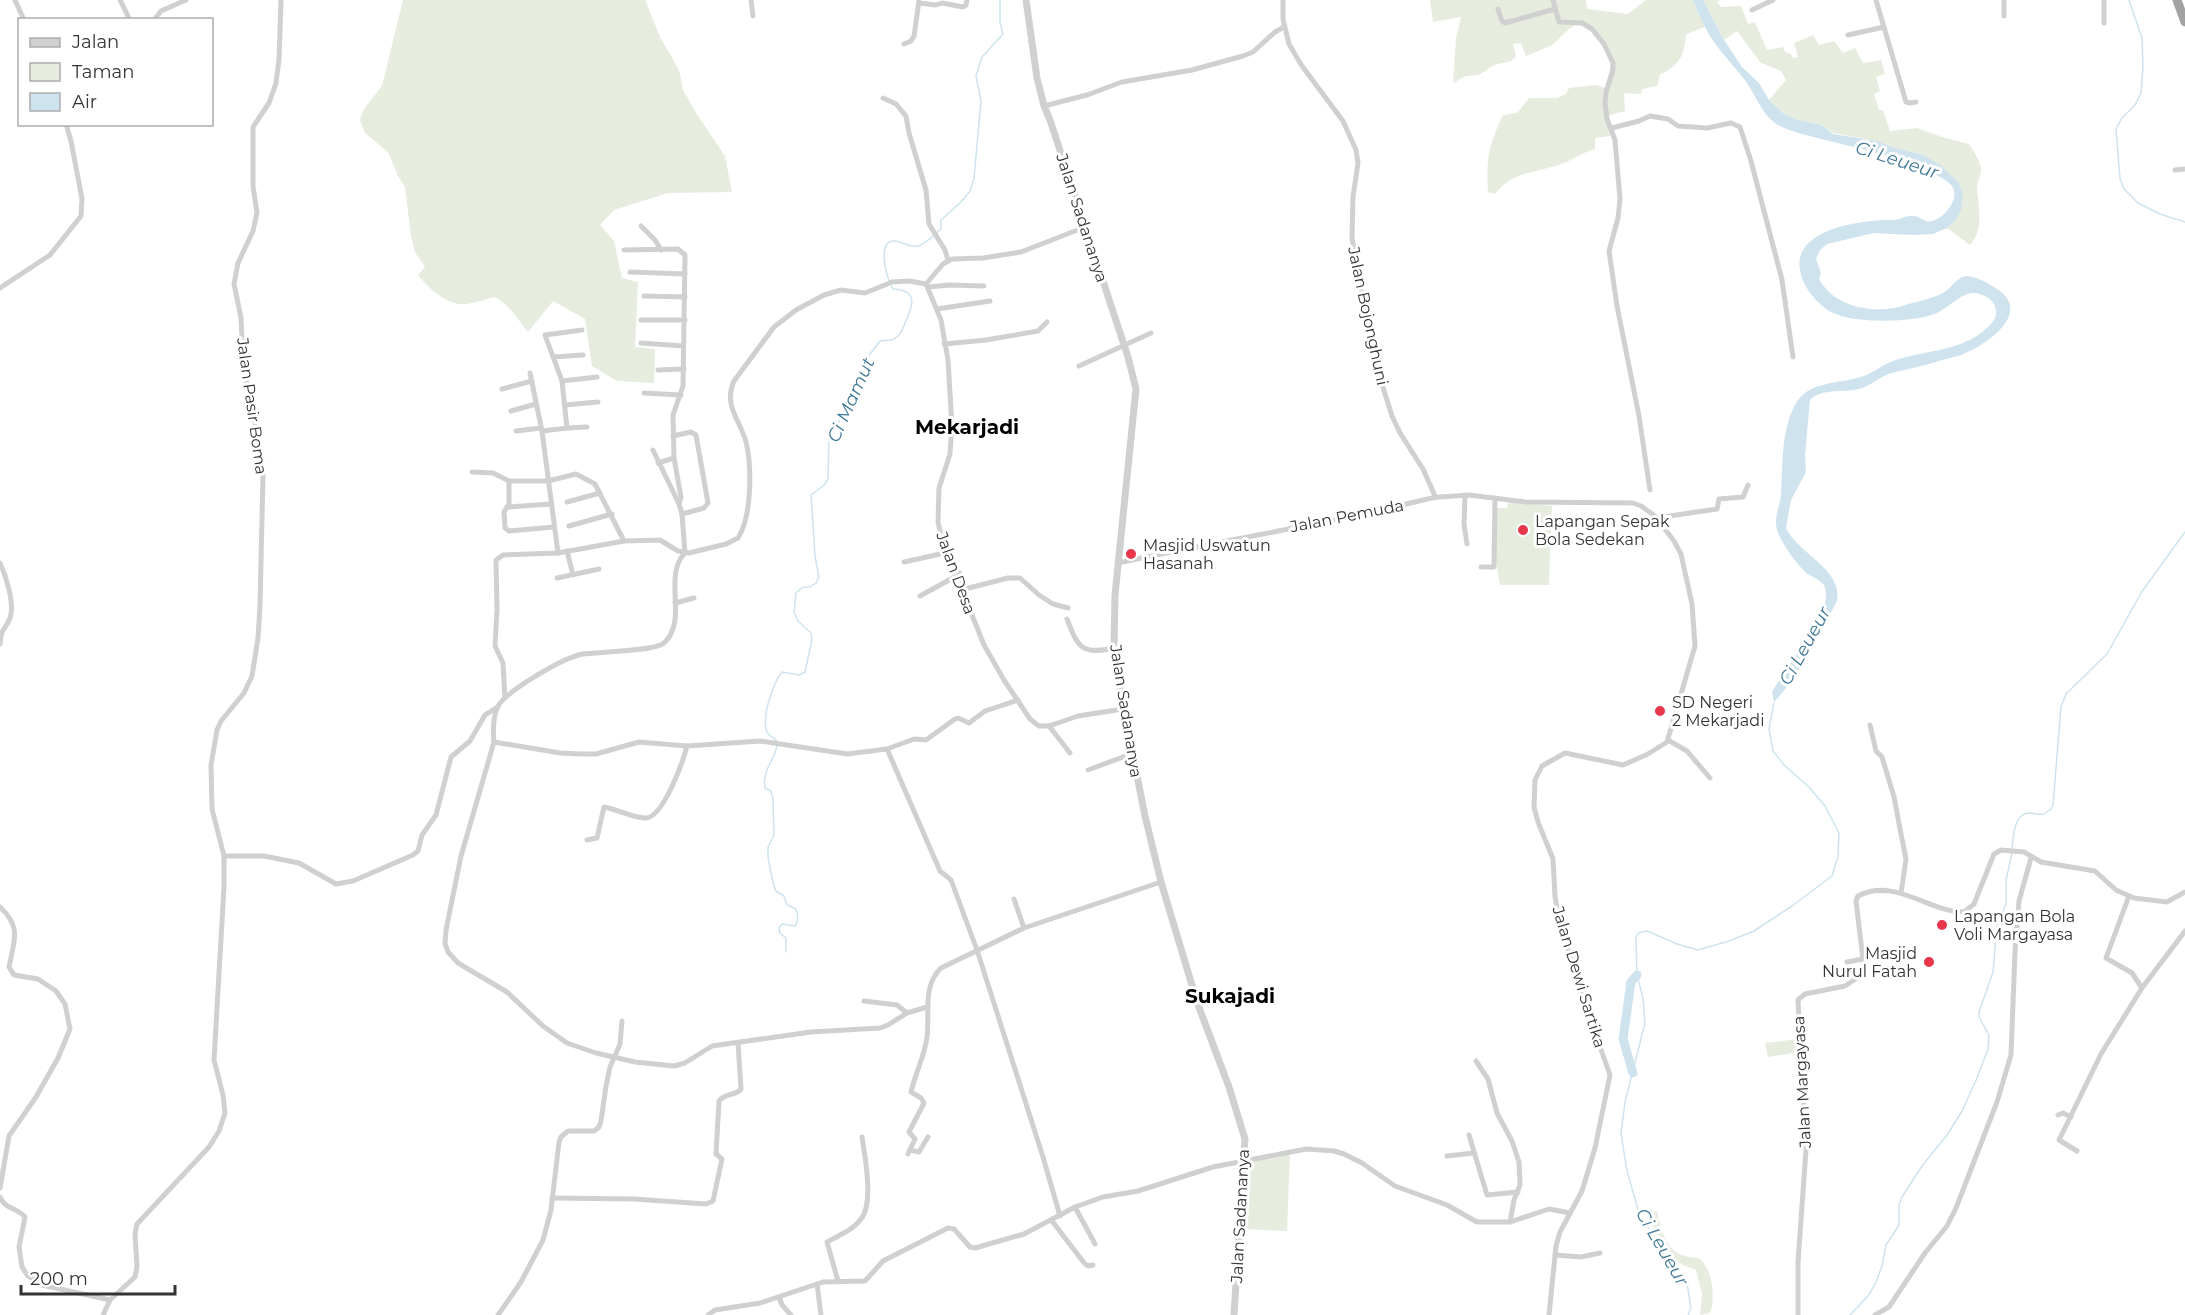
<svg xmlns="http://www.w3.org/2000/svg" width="2185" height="1315" viewBox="0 0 2185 1315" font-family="Montserrat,sans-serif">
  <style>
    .green { fill: #e6ecde }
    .water { fill: #cee3ee }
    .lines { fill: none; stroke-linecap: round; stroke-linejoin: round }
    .stream { stroke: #cee3ee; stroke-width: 1.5 }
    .river { stroke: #cee3ee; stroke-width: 9 }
    .minor { stroke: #d0d0d0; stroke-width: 5 }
    .tertiary { stroke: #d0d0d0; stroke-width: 7 }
    .trunk { stroke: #a2a2a2; stroke-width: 9 }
    .poi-dot { fill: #e8364a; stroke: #fff; stroke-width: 2 }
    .labels { text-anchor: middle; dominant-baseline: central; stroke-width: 6; stroke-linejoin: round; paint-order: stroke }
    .street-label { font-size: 16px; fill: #333; stroke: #fff }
    .poi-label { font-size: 16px; fill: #333; stroke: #fff; text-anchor: start }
    .water-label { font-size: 18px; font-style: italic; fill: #3e7897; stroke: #fff }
    .quarter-label { font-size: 20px; font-weight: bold; fill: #000; stroke: #fff }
  </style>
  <rect width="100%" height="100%" fill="#fff"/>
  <g class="green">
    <path d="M403,0H645L660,37L679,70L683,90L698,116L725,156L732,192L668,193L614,210L600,225L614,241L622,278L638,282L635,347L655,349L654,383L617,381L592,366L585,319L553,301L528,332C517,319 510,305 495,297C486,299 476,303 466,304C448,306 429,289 418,275L425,267L415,252L411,236L405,187L398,176L388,152L365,133L360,120L364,109L382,86Z"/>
    <path d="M1430,0H1586L1587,9L1628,14L1646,0H1693L1705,27L1686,34C1684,57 1680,64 1660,75L1657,86L1642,89L1641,94L1624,93L1625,111L1606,116L1610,136L1595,138V149C1583,152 1575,159 1564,163C1539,173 1513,170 1495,194L1488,192C1486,158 1489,145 1503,115L1517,113L1529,98H1557L1566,94L1569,88L1596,85L1606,88L1612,57C1604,43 1597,27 1581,21L1568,30L1551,46L1526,56L1521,43L1513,44L1516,56L1511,61L1494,65L1479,75L1466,76L1453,83L1456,38L1461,17L1433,22Z"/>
    <path d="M1703,0H1720L1717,2L1721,7L1741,6L1748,24L1755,22L1767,50L1783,47L1785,52L1791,54L1793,58L1798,57L1794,43L1813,35L1819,45L1834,41L1843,53L1855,48L1863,63L1881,60L1885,74L1876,77L1880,91L1874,94L1879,110H1883L1890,131L1917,128L1942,137L1969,144C1974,152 1980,160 1981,169C1982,175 1977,180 1977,187C1978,208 1985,227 1970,245L1947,228L1955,220L1963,194L1924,155L1895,148L1877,141L1833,133L1822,125L1798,120L1784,114L1769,100L1786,80L1781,71L1761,63L1737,31L1724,40Z"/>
    <path d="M1508,502L1552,506L1549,585H1500L1494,551L1496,508H1507Z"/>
    <path d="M1798,1039L1799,1052L1768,1057L1765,1043Z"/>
    <path d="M1290,1154L1287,1231L1241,1229L1248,1160Z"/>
    <path d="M1657,1211C1661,1228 1665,1251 1685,1256C1689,1258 1695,1257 1700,1259C1712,1269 1716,1298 1710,1313L1700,1315L1702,1294L1696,1270C1692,1268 1687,1267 1683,1265C1665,1255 1655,1231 1647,1213Z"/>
  </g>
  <path class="water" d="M1693,0H1703L1724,40L1742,67L1759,83L1769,100L1784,114L1798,120L1822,125L1833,134L1877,141L1895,148L1924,155L1940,165L1959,183L1963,194L1961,210L1955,221L1947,228L1933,234L1913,235L1874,233L1827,244L1820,250L1816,259L1821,273L1819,279C1832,303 1861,311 1886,309C1895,309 1904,305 1913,303C1923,300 1933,298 1943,293C1952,288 1958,275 1968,276C1979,278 1988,283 1997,289C2034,313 1985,346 1961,355C1954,357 1946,359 1939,361C1923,366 1907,369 1891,373C1877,378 1869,388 1854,390C1841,392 1820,389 1810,400L1805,455L1806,472L1791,500L1786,528C1798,554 1843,569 1837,601C1818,636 1801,674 1774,702L1772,692C1785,668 1828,618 1826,593C1826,579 1812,579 1804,571C1797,563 1789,554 1784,544C1779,537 1775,528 1776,519C1777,510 1781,502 1781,493C1783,464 1781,433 1794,407C1807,379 1839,385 1864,376C1872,373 1880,367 1888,363C1921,349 1960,354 1988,327C1993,322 1997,317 1996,310C1995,299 1981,292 1971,293C1959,295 1948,308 1937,313C1914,323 1853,324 1831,312C1817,304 1802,286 1800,270C1792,228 1865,219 1894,220C1901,220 1906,215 1913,216C1921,216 1924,223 1932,221C1943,219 1957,202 1954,191C1953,184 1945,180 1940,177C1902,157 1866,150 1825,140C1811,136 1794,133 1780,126C1762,117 1756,94 1744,79C1734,66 1723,55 1714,42C1705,29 1699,14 1693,0Z"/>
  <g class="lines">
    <g class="stream">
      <path d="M2129,0L2142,38L2143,66L2141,93L2135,105L2122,118L2116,129L2120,179L2124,189L2138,203L2160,214L2185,222"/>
      <path d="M1870,150L1903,160"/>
      <path d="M889,281C886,272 877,240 895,241C903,242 911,248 918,246C926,244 935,234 941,229V220L961,202L970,191L974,178L981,101L976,76L982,57L1003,34L1000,22V0"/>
      <path d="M777,741C774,738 769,736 767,732C761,718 773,683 782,672L799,675L805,672L812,639L811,633L798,621L794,612L796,593L803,587H810L816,583L819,577L815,556L811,495L824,485L828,479L829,442L858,383L870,354L880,341C885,340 890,341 894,339C900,336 903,329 905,323C913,306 919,290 893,289L891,286"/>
      <path d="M777,746C774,761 762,770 765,788L771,791L773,799L774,835L768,847V857L773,883L776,891L784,896L787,905L796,909C798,915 799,921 795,926L782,924L779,928L780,933L786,938V952"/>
      <path d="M2012,848C2013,838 2014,813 2029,813C2035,813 2038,815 2044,814L2051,809L2053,805L2061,707L2066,694L2107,654L2141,593L2185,532"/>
      <path d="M1688,1315L1691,1308L1687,1283L1660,1247L1639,1213L1627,1171L1621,1134L1625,1102L1645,1023L1643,998L1637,975L1636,938L1638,933L1647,931L1677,944L1698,950L1729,941L1754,931L1792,906L1832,876L1838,856L1839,833L1825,806L1809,787L1784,765L1773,751L1769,729L1774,703"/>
      <path d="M1850,1315L1869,1295L1876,1282L1882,1266L1886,1245L1899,1225V1205L1902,1197L1922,1166L1947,1135L1962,1111L1977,1078L1988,1049L1989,1035L1979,1017V1012L1993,972L1997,926L2006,904V880L2012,853"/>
    </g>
    <path class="river" d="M1633,1073L1623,1039L1631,982L1637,975"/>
    <g class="minor">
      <path d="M15,0L24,20"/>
      <path d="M120,0L130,20"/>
      <path d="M751,0L753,16"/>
      <path d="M1283,0V19L1289,44L1302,66L1343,121L1356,150L1358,163L1353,197L1352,238L1362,293L1378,359L1380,378L1392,416L1400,433L1423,469L1435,496"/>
      <path d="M1553,0L1559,22L1582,23L1592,29L1604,44L1613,63V70L1606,92L1605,103L1607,119L1615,140L1620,199L1618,218L1609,251L1617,306L1639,416L1650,490"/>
      <path d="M1876,0L1906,102L1910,103L1916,102"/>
      <path d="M2104,0V23"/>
      <path d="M919,3L936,5L942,3L963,7L966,5L967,0"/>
      <path d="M1498,9L1502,21L1505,23L1555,9"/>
      <path d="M1752,10L1773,0"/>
      <path d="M2004,16V0"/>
      <path d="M154,20L161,11L186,0"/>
      <path d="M1848,35L1884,27"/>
      <path d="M904,44L911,41L914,36L919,1"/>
      <path d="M883,98L896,104L906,116L909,133L926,190L929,224L945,250L948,260"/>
      <path d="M1044,106L1087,95L1122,82L1192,70L1243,56L1253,52L1275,32L1284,27"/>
      <path d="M1612,128L1639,121L1650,116L1668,119L1678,126L1707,128L1731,123L1740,127L1751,161L1782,280L1793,357"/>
      <path d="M2175,170L2185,169"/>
      <path d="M641,226L655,240L661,250"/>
      <path d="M624,250L678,249L685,255L683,386L673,415L674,458L681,497L679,504"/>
      <path d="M630,272L685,274"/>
      <path d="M926,284L941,320L948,360L952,426L950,454L939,488L938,522L945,553L960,574L972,615L984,645L1004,680L1030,719L1039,726H1049L1078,716L1123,709"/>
      <path d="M928,287L949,285L984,286"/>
      <path d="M0,288L50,255L81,216L82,199L71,141L66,124"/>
      <path d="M644,296L685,297"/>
      <path d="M937,309L990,301"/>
      <path d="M641,320H685"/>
      <path d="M641,343L683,346"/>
      <path d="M944,344L986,340L1038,331L1047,322"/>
      <path d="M553,357L583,355"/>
      <path d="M1079,366L1151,333"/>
      <path d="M658,370L684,369"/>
      <path d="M530,373L542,431L558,553"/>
      <path d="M562,381L597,377"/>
      <path d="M502,389L532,381"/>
      <path d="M644,393L681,395"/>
      <path d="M565,405L598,402"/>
      <path d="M511,411L536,404"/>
      <path d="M567,428L587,427"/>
      <path d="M516,431L541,428"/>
      <path d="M542,431L567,428L562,381L545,335L582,330"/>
      <path d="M673,436L691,432L696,435L708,503L704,508L682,514"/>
      <path d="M653,450L679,504L682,514L685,553C662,576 689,620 664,643C656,651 598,652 583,654C564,657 508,690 498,706C493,716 493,731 494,742L461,856L446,930L445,943L448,952L458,963L507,992L543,1026L567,1043L596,1053L635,1062L674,1066L685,1063L712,1046L811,1032L880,1028L888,1025L907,1013L927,1007"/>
      <path d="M658,463L674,458"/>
      <path d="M472,472L493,473L509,481H548L576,474L595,484L624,541"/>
      <path d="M509,481V507"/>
      <path d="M1465,495L1464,524L1467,544"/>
      <path d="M567,502L600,493"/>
      <path d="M551,504L507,507L504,512L505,528L509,531L554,527"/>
      <path d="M1656,518L1717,509L1719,499L1743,497L1748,485"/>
      <path d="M569,526L612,514"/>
      <path d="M567,551L573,575"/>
      <path d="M904,562L945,553"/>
      <path d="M0,563C6,576 15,604 10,618C5,631 1,627 0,644"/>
      <path d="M1118,563C1206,544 1294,529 1382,510C1392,508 1434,496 1440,497L1469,495L1526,502L1633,503L1641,506L1655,516L1674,541L1681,554L1692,604L1695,646L1667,742L1648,754L1623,765L1565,753L1542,766L1535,780L1534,807L1538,822L1553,859L1555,897L1558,913L1576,979L1610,1075L1595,1148L1582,1191L1560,1232L1556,1246L1549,1315"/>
      <path d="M1481,567H1494L1495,498"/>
      <path d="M557,578L599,569"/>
      <path d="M965,589L1008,578H1020L1039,595L1053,604L1068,608"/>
      <path d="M920,596L960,574"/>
      <path d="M675,603L694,598"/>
      <path d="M1067,619C1078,648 1082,655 1114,648"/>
      <path d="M505,698L503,663L495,646L497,610L496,560L503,555L558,553L624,541L660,540L678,551L689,553L726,544L738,538C752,516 752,467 746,442C740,420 723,405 734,381L774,327L796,310L824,295L841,290L865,293L892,282L909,281L926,284L943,264L952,259L983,258L1021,252L1085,227"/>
      <path d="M1870,725L1876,751L1882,757L1894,797L1901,834L1906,859L1901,893"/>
      <path d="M1049,726L1070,753"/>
      <path d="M1668,740L1687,751L1710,778"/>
      <path d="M494,742L560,753L580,754H596L639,742L687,746L760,741L847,754L887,749L914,739L926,740L955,719L958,718L969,723L985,711L1018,700"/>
      <path d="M887,749L940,871L951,880L977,950L1043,1157L1060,1216"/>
      <path d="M1088,770L1131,754"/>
      <path d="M587,840L597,838L604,807C617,809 632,818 645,818C663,819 683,761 687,746"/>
      <path d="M224,856H264L299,863L336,884L353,881L413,855L418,851L422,835L436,815L451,757L470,741L485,715L498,707"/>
      <path d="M1014,899L1024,928"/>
      <path d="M0,907C22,927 14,941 9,967L14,975L38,979L56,991L65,1004L70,1029L58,1058L36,1097L9,1136L0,1188"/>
      <path d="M1847,962L1863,959"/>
      <path d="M2142,988L2185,931"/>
      <path d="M864,1001L897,1005L907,1013"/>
      <path d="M1476,1061L1488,1079L1497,1113L1512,1141L1519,1162L1520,1185L1514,1200L1510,1222"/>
      <path d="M2058,1115L2063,1113L2071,1117"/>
      <path d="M1469,1135L1487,1195L1518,1192"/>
      <path d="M910,1150L919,1152L928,1137"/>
      <path d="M2077,1151L2059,1140L2101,1054L2142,988L2132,973L2106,958L2129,896"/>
      <path d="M908,1154L915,1139L909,1132L924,1103L921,1098L911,1092C915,1074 925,1055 927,1037C930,1014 922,986 941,968L1024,928L1161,882"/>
      <path d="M1447,1156L1474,1153"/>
      <path d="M0,1197C5,1210 17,1207 25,1217L19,1247L22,1267L28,1276L42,1285L110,1300"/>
      <path d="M552,1198L634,1199L706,1204L713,1201L722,1159L716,1154L719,1101C724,1093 736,1096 741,1089L738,1043"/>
      <path d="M1075,1207L1095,1244"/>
      <path d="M1052,1221L1085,1264L1088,1266L1093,1265"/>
      <path d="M1555,1255L1581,1257L1600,1253"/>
      <path d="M838,1281L827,1242C838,1236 853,1230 861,1219C874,1203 865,1157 862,1137"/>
      <path d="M817,1284L821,1315"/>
      <path d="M779,1297L782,1305L791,1315"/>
      <path d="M103,1315L110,1300L135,1277L137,1267L135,1234L137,1224L209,1147L219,1131L225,1113L223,1095L214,1060L224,887V856L212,809L211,765L217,730L221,721L244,693L252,676L258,638L260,606L263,474L262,457L243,362L241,318L234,284L238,263L253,231L257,213L253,186V127L269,103L276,83L279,59L281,0"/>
      <path d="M498,1315L521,1282L543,1240L551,1210L559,1142L561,1137L568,1131H594L599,1127L601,1121L606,1086L610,1067L620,1044L622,1021"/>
      <path d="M708,1315L715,1310L760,1303L823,1282L865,1281L883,1261L948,1228L954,1229L970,1247L975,1248L1024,1234L1075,1207L1103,1197L1138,1191L1213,1167L1306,1149L1334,1151L1344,1154L1362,1163L1395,1186L1447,1205L1477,1222H1510L1549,1209L1570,1213"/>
      <path d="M1798,1315V1262L1806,1150L1798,1000L1805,994L1845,986L1863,974L1864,968L1856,901L1858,896C1895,877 1928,912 1964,912L1974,904L1994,854L2001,850L2024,852L2041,862L2095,871L2116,890L2134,898L2167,902L2185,892"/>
      <path d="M1875,1315L1889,1307L1925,1253L1947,1226L1956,1208L1997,1102L2011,1055L2015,952L2019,901L2031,858"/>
    </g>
    <path class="tertiary" d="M1026,0L1037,78L1044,106L1050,120L1128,357L1136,389L1115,595L1114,648L1116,669L1145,816L1161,882L1197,1002L1229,1087L1245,1139L1234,1315"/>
    <path class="trunk" d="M2177,0L2185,22"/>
  </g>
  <g class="poi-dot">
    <circle cx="1523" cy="530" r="6"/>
    <circle cx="1131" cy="554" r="6"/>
    <circle cx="1660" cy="711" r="6"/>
    <circle cx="1942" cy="925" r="6"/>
    <circle cx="1929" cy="962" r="6"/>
  </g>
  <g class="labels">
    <g class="street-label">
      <text transform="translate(1082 218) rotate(72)">Jalan Sadananya</text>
      <text transform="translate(1368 316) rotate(78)">Jalan Bojonghuni</text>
      <text transform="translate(252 406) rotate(82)">Jalan Pasir Boma</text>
      <text transform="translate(1347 516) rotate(-11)">Jalan Pemuda</text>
      <text transform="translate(956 573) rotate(70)">Jalan Desa</text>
      <text transform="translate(1126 711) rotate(81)">Jalan Sadananya</text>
      <text transform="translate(1579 977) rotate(73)">Jalan Dewi Sartika</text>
      <text transform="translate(1802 1082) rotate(-93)">Jalan Margayasa</text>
      <text transform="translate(1240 1216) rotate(-87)">Jalan Sadananya</text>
    </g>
    <g class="poi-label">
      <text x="1535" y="521">Lapangan Sepak<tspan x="1535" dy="18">Bola Sedekan</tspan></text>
      <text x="1143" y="545">Masjid Uswatun<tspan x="1143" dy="18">Hasanah</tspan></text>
      <text x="1672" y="702">SD Negeri<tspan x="1672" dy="18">2 Mekarjadi</tspan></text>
      <text x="1954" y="916">Lapangan Bola<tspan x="1954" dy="18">Voli Margayasa</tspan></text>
      <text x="1917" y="953" text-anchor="end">Masjid<tspan x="1917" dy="18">Nurul Fatah</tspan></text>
    </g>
    <g class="water-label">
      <text transform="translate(1897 160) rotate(18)">Ci Leueur</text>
      <text transform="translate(851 400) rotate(-66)">Ci Mamut</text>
      <text transform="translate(1805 646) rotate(-61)">Ci Leueur</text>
      <text transform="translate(1662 1247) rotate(60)">Ci Leueur</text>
    </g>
    <g class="quarter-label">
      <text x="967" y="427">Mekarjadi</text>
      <text x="1230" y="996">Sukajadi</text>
    </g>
  </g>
  <rect x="18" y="18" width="195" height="108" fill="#ffffff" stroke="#adadad" stroke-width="1.5"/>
  <rect x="30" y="38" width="30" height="9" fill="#d0d0d0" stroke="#adadad" stroke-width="1.5"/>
  <text x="72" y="48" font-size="18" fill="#333333">Jalan</text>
  <rect x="30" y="63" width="30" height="18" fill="#e6ecde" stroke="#adadad" stroke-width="1.5"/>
  <text x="72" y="78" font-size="18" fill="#333333">Taman</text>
  <rect x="30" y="93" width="30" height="18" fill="#cee3ee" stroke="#adadad" stroke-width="1.5"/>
  <text x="72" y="108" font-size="18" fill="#333333">Air</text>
  <path d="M21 1285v9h154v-9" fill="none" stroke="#333333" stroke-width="3"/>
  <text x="30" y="1285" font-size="18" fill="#333333" stroke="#ffffff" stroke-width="4.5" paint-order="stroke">200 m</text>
</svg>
